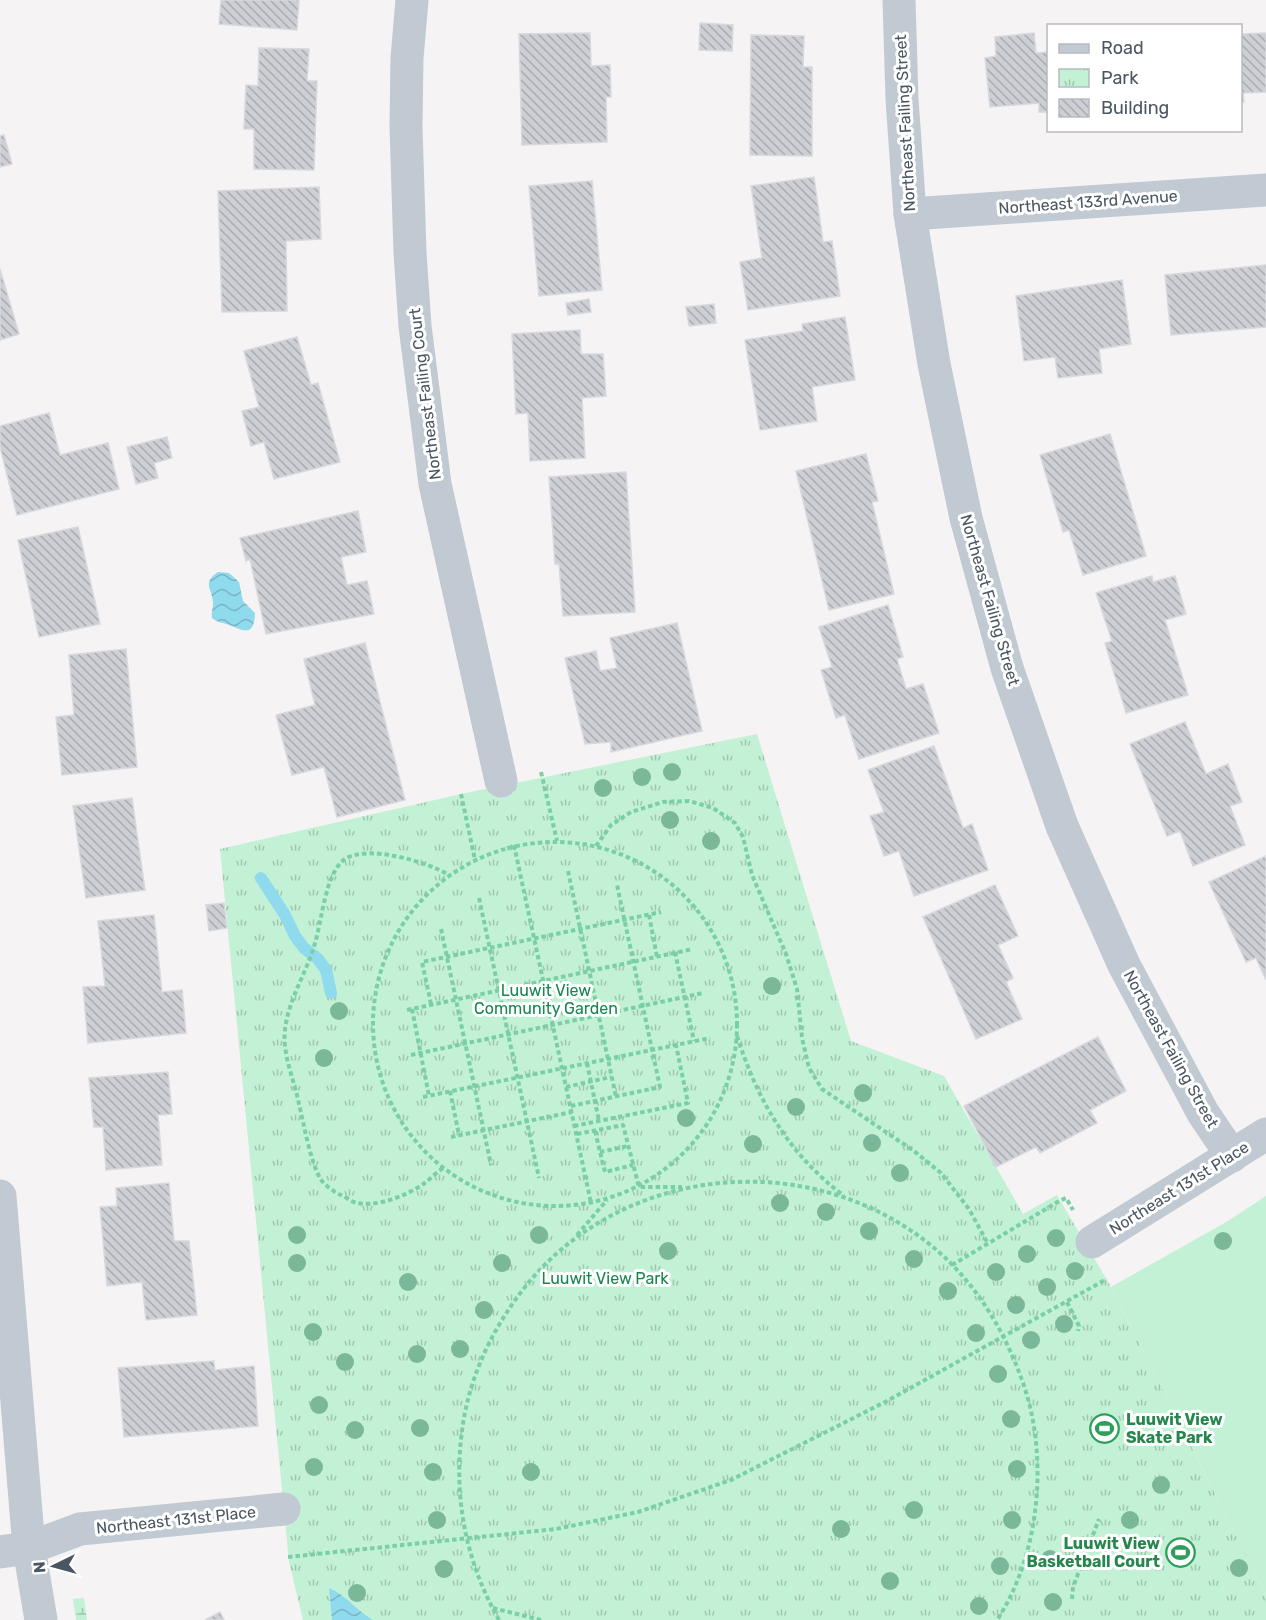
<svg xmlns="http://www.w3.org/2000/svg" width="1266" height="1620" viewBox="0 0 1266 1620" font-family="Rubik,sans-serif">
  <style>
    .green { fill: #c3f1d5 }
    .wetland { fill: url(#wetland-marsh) }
    .park { fill: url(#park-tufts) }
    .water { fill: url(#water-waves) }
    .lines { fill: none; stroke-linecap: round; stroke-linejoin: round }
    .stream { stroke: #90daee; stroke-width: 12 }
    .building { fill: url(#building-back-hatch); stroke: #d7d9de; stroke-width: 1.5 }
    .path { stroke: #7ad0a6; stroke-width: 4; stroke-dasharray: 4.5 3; stroke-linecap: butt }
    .street { stroke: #c1cad2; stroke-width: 33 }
    .tree { fill: #7bb799 }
    .labels { text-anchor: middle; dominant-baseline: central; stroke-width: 6; stroke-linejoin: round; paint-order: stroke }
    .street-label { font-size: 16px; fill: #4a5661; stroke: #fff }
    .park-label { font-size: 16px; fill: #17864f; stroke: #fff }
    .leisure-label { font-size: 16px; font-weight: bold; fill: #27864d; stroke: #fff; text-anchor: start }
  </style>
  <defs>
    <pattern id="wetland-marsh" width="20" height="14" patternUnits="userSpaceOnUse" patternTransform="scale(1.5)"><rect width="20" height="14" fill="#c3f1d5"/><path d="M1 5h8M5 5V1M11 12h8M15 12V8" fill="none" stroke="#a0c6b0"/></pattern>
    <pattern id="park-tufts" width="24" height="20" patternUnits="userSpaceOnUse" patternTransform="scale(1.5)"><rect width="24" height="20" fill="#c3f1d5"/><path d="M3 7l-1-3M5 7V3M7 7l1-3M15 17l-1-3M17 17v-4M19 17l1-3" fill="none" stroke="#a0c6b0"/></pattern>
    <pattern id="water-waves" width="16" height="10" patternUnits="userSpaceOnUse" patternTransform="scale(1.5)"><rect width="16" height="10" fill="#90daee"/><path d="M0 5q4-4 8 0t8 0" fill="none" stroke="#78b4c4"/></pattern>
    <pattern id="building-back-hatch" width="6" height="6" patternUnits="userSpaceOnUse" patternTransform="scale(1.5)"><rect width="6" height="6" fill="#cdcfd5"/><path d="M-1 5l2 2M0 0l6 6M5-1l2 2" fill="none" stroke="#a8abb0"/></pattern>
  </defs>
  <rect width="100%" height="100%" fill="#f5f3f3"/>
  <path class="green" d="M1266,1196V1595L1111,1287L1228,1221Z"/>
  <path class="wetland" d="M84,1598L87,1620H76L73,1599Z"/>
  <path class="park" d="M757,734L851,1041L944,1076L1023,1214L1057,1195L1111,1287L1266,1595V1620H303L289,1562L220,849L461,794Z"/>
  <g class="water">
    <path d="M218,572L229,573L239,582L243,601L255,613C254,641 240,628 226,624C220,622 217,622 212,618C211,612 213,609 213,603C213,589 201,583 218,572Z"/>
    <path d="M329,1588C346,1595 357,1611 373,1620H332Z"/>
  </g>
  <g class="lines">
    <path class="stream" d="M261,878L285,915L295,936L304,948L318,959L326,970L331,993"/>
  </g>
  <g class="building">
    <path d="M221,0H299L297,30L219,24Z"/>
    <path d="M700,23L733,25L732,51L699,50Z"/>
    <path d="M590,33L591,66L610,65L611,97H606L607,142L522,145L519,34Z"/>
    <path d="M1034,33L1036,53L1048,52V112H1039V103L990,107L985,58L996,56L995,37Z"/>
    <path d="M1266,33V92L1243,93L1244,102H1240V34Z"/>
    <path d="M751,35L804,36L803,67H812V156L750,155Z"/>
    <path d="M259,48L309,49L307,81H317L314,170L254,169V129H244L246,85L258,86Z"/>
    <path d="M4,135L12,164L0,167V136Z"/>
    <path d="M814,177L823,242L832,241L840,296L748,310L740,262L762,258L751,186Z"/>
    <path d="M592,181L602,290L539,296L529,186Z"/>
    <path d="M319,187L321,239L286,241L287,311L222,312L218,191Z"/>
    <path d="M1266,265V327L1171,335L1165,275Z"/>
    <path d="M0,269L19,334L0,340Z"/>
    <path d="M1122,280L1131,344L1099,349L1102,373L1058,378L1055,357L1024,361L1016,296Z"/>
    <path d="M589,299L591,312L568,315L566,303Z"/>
    <path d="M714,304L716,323L689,326L686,307Z"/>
    <path d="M845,317L855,380L812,387L817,421L760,430L745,340L803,331L802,324Z"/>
    <path d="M580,330L581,354H603L606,396L582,398L585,458L530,461L528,413L516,414L512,334Z"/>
    <path d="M297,337L311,385L318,383L340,462L274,479L264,442L251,446L242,411L259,407L244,351Z"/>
    <path d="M49,413L60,455L108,443L119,489L17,515L0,447V426Z"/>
    <path d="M1110,434L1146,556L1083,575L1069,530L1063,532L1040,455Z"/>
    <path d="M167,437L172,458L154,463L158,478L136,484L127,447Z"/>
    <path d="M866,454L878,501L872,502L894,594L829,610L796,471Z"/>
    <path d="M626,472L635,612L563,616L559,564H555L549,477Z"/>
    <path d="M358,511L366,552L341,557L347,585L367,581L374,614L266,634L250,559L246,561L240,538Z"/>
    <path d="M78,527L100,624L39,637L18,540Z"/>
    <path d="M1152,576L1153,582L1175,576L1186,614L1165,620L1188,695L1126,713L1105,643L1112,641L1096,593Z"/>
    <path d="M888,605L903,657L897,659L906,689L923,684L939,733L859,759L845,715L836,718L821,670L832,667L819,627Z"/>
    <path d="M677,623L702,731L611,752V742L585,744L565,658L596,651L600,671L617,668L610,638Z"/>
    <path d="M365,643L405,800L337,817L324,767L292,775L276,715L315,705L304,659Z"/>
    <path d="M126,649L137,767L62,775L56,717L74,715L69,655Z"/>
    <path d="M1185,722L1206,774L1228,764L1242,802L1230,806L1245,845L1193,866L1180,831L1167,836L1130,744Z"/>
    <path d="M934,746L963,828L972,824L988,870L914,896L899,851L884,856L870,816L884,812L868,770Z"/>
    <path d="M132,798L145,890L86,898L73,806Z"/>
    <path d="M1266,856V980L1256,958L1246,962L1209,882Z"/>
    <path d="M995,885L1018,936L998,945L1013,978L1006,982L1022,1019L976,1039L923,917Z"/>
    <path d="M224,903L227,928L209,931L206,905Z"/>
    <path d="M154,915L162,992L182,990L186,1033L88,1043L83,987L105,986L98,921Z"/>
    <path d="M1098,1037L1126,1091L1090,1110L1097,1123L1040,1153L1036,1147L996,1167L964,1106Z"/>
    <path d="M168,1072L172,1114L158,1115L162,1165L106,1170L103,1127H94L89,1078Z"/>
    <path d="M169,1183L174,1241H189L197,1315L146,1320L142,1282L107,1286L100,1207L117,1206L116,1188Z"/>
    <path d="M214,1361L215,1370L254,1366L258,1426L124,1437L118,1368Z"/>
    <path d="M220,1612L224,1620H205Z"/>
  </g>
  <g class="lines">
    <g class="path">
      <path d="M541,772L557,841"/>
      <path d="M461,794L475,860"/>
      <circle cx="555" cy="1024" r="182"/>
      <path d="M514,845L591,1203"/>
      <path d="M596,846L611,825L631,812L663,802L689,801L713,808L735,823L743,837L752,875L786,954L797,989L802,1038L809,1068L822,1089L914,1151L941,1173L969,1209L988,1244"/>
      <path d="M568,871L616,1097"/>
      <path d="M479,898L539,1178"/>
      <path d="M649,915L657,957"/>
      <path d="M441,929L491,1165"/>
      <path d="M675,952L694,1041"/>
      <path d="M431,1004L422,962L661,912"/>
      <path d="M412,1009L429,1096"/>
      <path d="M407,1010L693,949"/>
      <path d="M737,1036C758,1102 789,1154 844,1196"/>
      <path d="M411,1055L703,993"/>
      <path d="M587,1063L599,1121"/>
      <path d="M566,1087L611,1077"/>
      <path d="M450,1091L459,1135"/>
      <path d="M423,1097L710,1038"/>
      <path d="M571,1106L660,1087L617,885"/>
      <path d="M574,1126L688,1103L676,1045"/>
      <path d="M595,1131L605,1172L633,1165"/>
      <path d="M577,1134L623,1125L639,1187H682"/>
      <path d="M451,1137L572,1112"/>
      <path d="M600,1152L628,1146"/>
      <path d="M443,1168C436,1173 429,1180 422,1185C405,1196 378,1207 357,1203C352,1202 346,1197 341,1195C334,1192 324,1185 320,1178C310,1160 304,1125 299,1104C294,1079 282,1054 285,1029C289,998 307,972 315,943C322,921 325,873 345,859C368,844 427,862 449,875"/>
      <path d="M577,1235L607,1200"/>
      <path d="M952,1265L1061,1200L1066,1198L1073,1210"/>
      <path d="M1067,1302L1079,1326L1078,1331"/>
      <path d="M288,1557L556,1529L638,1512L731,1480L887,1401L1105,1280"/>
      <path d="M1072,1599L1073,1587L1099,1519"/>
      <path d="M493,1608L541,1620"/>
      <path d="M499,1620C466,1562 453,1497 462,1431C469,1375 494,1325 529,1282C629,1163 813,1148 933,1247C976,1283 1005,1331 1023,1383C1049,1456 1040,1555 997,1620"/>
    </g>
    <g class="street">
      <path d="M412,0L407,58L406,127L410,253L415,326L435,484L501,781"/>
      <path d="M899,0L902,99L910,214L934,364L966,518L1007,668L1062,826L1124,965L1203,1113L1232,1156"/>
      <path d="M910,214L1266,190"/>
      <path d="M0,1196L29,1548L41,1620"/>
      <path d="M1092,1242L1266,1134"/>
      <path d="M0,1552L29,1548L80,1529L284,1509"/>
    </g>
  </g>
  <g class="tree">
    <circle cx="672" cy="772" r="9"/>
    <circle cx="642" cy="777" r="9"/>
    <circle cx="603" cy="788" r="9"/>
    <circle cx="670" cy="820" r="9"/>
    <circle cx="711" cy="841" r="9"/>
    <circle cx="772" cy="986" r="9"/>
    <circle cx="339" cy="1011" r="9"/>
    <circle cx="324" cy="1058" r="9"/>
    <circle cx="863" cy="1093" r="9"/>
    <circle cx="796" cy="1107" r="9"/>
    <circle cx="686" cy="1118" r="9"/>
    <circle cx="872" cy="1143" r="9"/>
    <circle cx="753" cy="1144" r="9"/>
    <circle cx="900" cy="1173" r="9"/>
    <circle cx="780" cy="1203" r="9"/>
    <circle cx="826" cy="1212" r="9"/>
    <circle cx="869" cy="1231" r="9"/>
    <circle cx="297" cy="1235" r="9"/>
    <circle cx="539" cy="1235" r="9"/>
    <circle cx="1056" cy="1238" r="9"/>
    <circle cx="1223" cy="1241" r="9"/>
    <circle cx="668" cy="1251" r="9"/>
    <circle cx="1027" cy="1254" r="9"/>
    <circle cx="914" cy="1259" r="9"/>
    <circle cx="297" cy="1263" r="9"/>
    <circle cx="502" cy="1263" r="9"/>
    <circle cx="1075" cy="1271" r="9"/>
    <circle cx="996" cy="1272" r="9"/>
    <circle cx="408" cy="1282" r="9"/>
    <circle cx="1047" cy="1287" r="9"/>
    <circle cx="948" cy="1291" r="9"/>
    <circle cx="1016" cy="1305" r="9"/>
    <circle cx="484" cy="1310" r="9"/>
    <circle cx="1064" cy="1324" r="9"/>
    <circle cx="313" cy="1332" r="9"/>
    <circle cx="976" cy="1333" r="9"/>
    <circle cx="1031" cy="1340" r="9"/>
    <circle cx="460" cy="1349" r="9"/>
    <circle cx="417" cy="1354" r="9"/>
    <circle cx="345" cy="1362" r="9"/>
    <circle cx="998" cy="1374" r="9"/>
    <circle cx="319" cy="1405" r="9"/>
    <circle cx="1011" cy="1419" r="9"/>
    <circle cx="420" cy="1428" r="9"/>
    <circle cx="355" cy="1430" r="9"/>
    <circle cx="314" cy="1467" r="9"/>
    <circle cx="1017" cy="1469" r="9"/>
    <circle cx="433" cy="1472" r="9"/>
    <circle cx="531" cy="1472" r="9"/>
    <circle cx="1161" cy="1485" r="9"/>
    <circle cx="914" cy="1510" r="9"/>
    <circle cx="437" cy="1520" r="9"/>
    <circle cx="1012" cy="1520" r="9"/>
    <circle cx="1130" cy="1520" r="9"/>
    <circle cx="841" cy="1529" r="9"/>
    <circle cx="1050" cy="1559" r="9"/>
    <circle cx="1000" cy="1566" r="9"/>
    <circle cx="1239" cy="1568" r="9"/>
    <circle cx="444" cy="1569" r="9"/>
    <circle cx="890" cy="1581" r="9"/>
    <circle cx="357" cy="1593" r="9"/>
    <circle cx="1053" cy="1602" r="9"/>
    <circle cx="979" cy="1606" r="9"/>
  </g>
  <defs>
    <symbol id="stadium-ring" viewBox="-11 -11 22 22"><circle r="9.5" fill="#fff" stroke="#2e9e5b" stroke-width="1.5"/><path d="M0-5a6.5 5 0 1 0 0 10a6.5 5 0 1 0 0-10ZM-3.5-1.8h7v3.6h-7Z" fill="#2e9e5b"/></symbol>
  </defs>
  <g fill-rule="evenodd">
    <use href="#stadium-ring" x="1088" y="1412" width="33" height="33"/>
    <use href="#stadium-ring" x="1164" y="1536" width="33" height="33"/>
  </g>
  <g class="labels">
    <g class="street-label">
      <text transform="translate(905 123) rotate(-93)">Northeast Failing Street</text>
      <text transform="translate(1088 202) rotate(-4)">Northeast 133rd Avenue</text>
      <text transform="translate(425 394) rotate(-97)">Northeast Failing Court</text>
      <text transform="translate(990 600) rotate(74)">Northeast Failing Street</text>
      <text transform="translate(1171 1049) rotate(61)">Northeast Failing Street</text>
      <text transform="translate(1179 1188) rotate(-32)">Northeast 131st Place</text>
      <text transform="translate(176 1520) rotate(-6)">Northeast 131st Place</text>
    </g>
    <g class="park-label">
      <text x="546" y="990">Luuwit View<tspan x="546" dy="18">Community Garden</tspan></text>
      <text x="605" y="1278">Luuwit View Park</text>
    </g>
    <g class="leisure-label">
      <text x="1126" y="1419">Luuwit View<tspan x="1126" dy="18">Skate Park</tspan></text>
      <text x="1160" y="1543" text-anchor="end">Luuwit View<tspan x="1160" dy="18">Basketball Court</tspan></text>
    </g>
  </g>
  <rect x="1047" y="24" width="195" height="108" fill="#ffffff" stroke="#b7bbc0" stroke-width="1.5"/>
  <rect x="1059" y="44" width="30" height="9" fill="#c1cad2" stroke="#b7bbc0" stroke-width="1.5"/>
  <text x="1101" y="54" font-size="18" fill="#4a5661">Road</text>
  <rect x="1059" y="69" width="30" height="18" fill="url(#park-tufts)" stroke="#b7bbc0" stroke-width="1.5"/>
  <text x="1101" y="84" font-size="18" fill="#4a5661">Park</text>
  <rect x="1059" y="99" width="30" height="18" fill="url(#building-back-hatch)" stroke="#b7bbc0" stroke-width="1.5"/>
  <text x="1101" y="114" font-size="18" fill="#4a5661">Building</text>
  <g transform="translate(54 1566) rotate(265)" stroke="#ffffff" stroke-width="4.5" paint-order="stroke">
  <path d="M0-4.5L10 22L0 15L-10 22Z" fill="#4a5661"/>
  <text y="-9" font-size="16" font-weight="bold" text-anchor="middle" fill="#4a5661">N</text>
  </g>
</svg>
